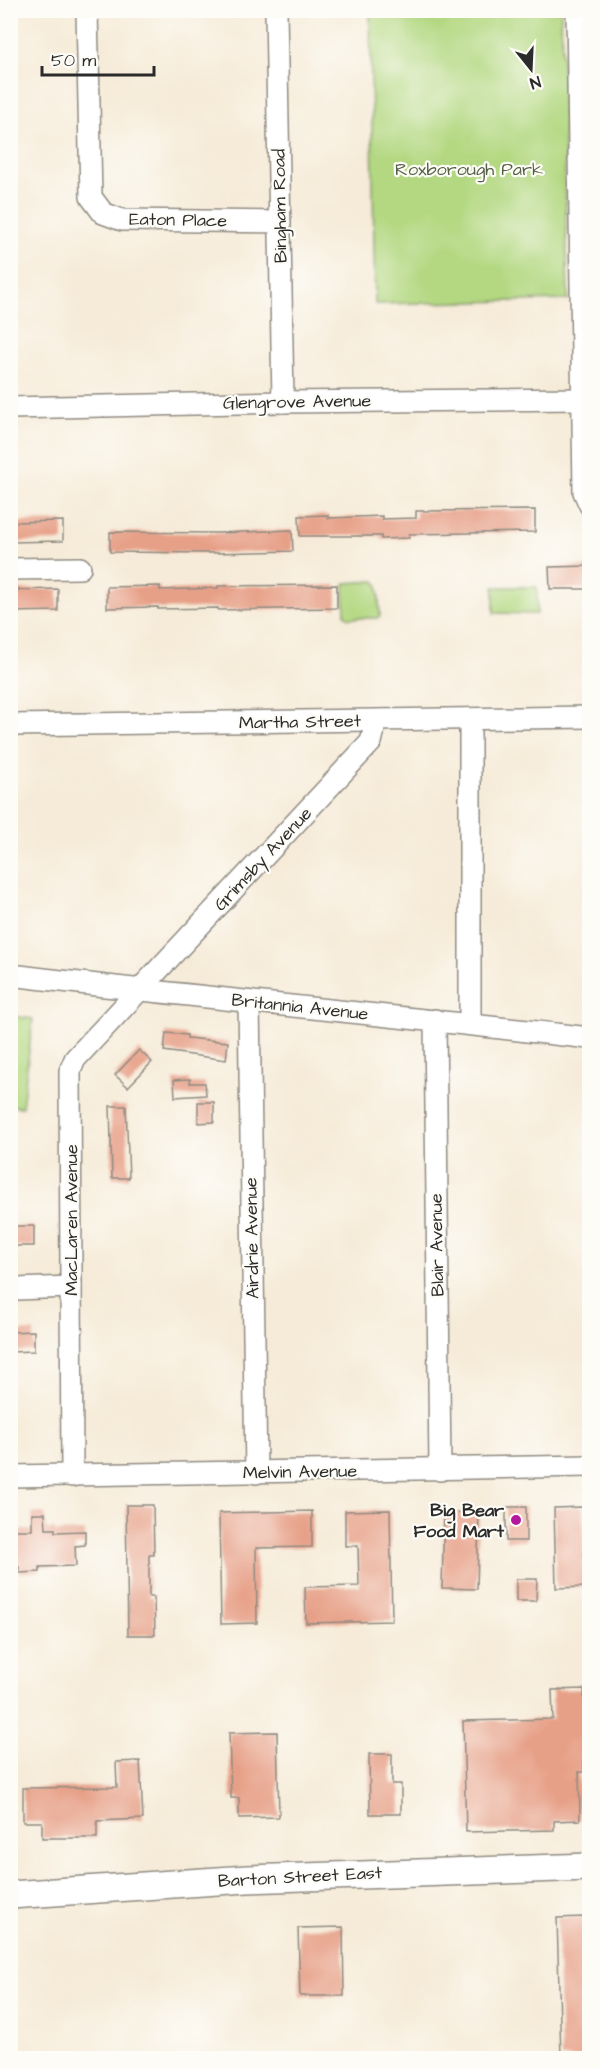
<svg xmlns="http://www.w3.org/2000/svg" width="600" height="2069" viewBox="0 0 600 2069" font-family="'Architects Daughter',sans-serif">
  <style>
    .green { fill: #b3d881; stroke: #6f8256; stroke-width: 1.5 }
    .building { fill: #e7a088 }
    .lines { fill: none; stroke-linecap: round; stroke-linejoin: round }
    .minor-casing { stroke: #908b82; stroke-width: 24 }
    .major-casing { stroke: #908b82; stroke-width: 30 }
    .minor { stroke: #fff; stroke-width: 21 }
    .major { stroke: #fff; stroke-width: 27 }
    .poi-dot { fill: #b5179e; stroke: #fdfcf7; stroke-width: 2 }
    .labels { text-anchor: middle; dominant-baseline: central; stroke-width: 4.5; stroke-linejoin: round; paint-order: stroke }
    .park-label { font-size: 18px; fill: #545f45; stroke: #fdfcf7 }
    .street-label { font-size: 18px; fill: #2b2b2b; stroke: #fdfcf7 }
    .poi-label { font-size: 18px; font-weight: bold; fill: #2b2b2b; stroke: #fdfcf7; text-anchor: end }
  </style>
  <rect width="100%" height="100%" fill="#fdfcf7"/>
  <filter id="ink" filterUnits="userSpaceOnUse"><feTurbulence type="fractalNoise" baseFrequency=".0167" numOctaves="2"/><feDisplacementMap in="SourceGraphic" scale="12" xChannelSelector="R" yChannelSelector="G"/><feConvolveMatrix kernelMatrix="1 2 1 2 8 2 1 2 1" color-interpolation-filters="sRGB"/></filter>
  <filter id="wash" filterUnits="userSpaceOnUse"><feTurbulence type="fractalNoise" baseFrequency=".008" numOctaves="4" result="noise"/><feDisplacementMap in="SourceGraphic" scale="24" xChannelSelector="R" yChannelSelector="G"/><feGaussianBlur stdDeviation="1.35" result="paint"/><feColorMatrix in="noise" values="0 0 0 0 0 0 0 0 0 0 0 0 0 0 0 0 0 1.4 0 .05"/><feComposite in="paint" operator="in"/></filter>
  <g filter="url(#wash)">
    <rect width="100%" height="100%" fill="#f6ebd8"/>
    <g class="green">
      <path d="M370,11H561L568,300L375,304Z"/>
      <path d="M375,581L378,585L380,616L377,618H349L345,615L344,585L346,583Z"/>
      <path d="M494,587H537V614L494,613Z"/>
      <path d="M11,1016L33,1019L22,1107L11,1106Z"/>
    </g>
    <g id="blocks">
      <g class="building">
        <path d="M535,510V532L409,534V538L381,539V536H300L299,516L328,515V518L382,516V519L416,518V511Z"/>
        <path d="M63,521V541L10,542V522Z"/>
        <path d="M292,530L293,551L217,553L110,552V532L217,533Z"/>
        <path d="M590,566V589H550L549,567Z"/>
        <path d="M337,585V608L218,610V608L158,609V607L107,608V587L160,586V590L218,588V586Z"/>
        <path d="M58,589V611L10,612V590Z"/>
        <path d="M166,1033L187,1035V1038L228,1042L226,1060L164,1051Z"/>
        <path d="M139,1050L152,1062L128,1087L115,1075Z"/>
        <path d="M190,1079V1083H205L206,1095L175,1097L174,1080Z"/>
        <path d="M198,1102H214V1122L198,1123Z"/>
        <path d="M110,1106H126L129,1178H112Z"/>
        <rect x="10" y="1226" width="24" height="20"/>
        <path d="M34,1331V1351L10,1352V1332Z"/>
        <path d="M126,1505H153L154,1555H149V1597H154L155,1635H128Z"/>
        <rect x="506" y="1507" width="20" height="34"/>
        <path d="M583,1507L585,1587L556,1588L554,1508Z"/>
        <path d="M390,1510L392,1621L306,1623L305,1587L359,1586L358,1546H345V1511Z"/>
        <path d="M312,1511V1547L256,1548L257,1623L221,1624L219,1513Z"/>
        <path d="M444,1512L479,1513L477,1589L442,1588Z"/>
        <path d="M32,1513H45L46,1529H55V1532L85,1531V1545L75,1546L76,1566L40,1567V1572L19,1573V1567H10V1530H32Z"/>
        <path d="M516,1579H537L536,1601H516Z"/>
        <path d="M584,1689L586,1761H584V1772H579L580,1820L554,1821V1830L466,1832L463,1721L553,1719L552,1690Z"/>
        <path d="M277,1732L279,1817L239,1818V1798H231L229,1733Z"/>
        <path d="M369,1754H392V1784H401V1814H370Z"/>
        <path d="M140,1761L143,1819L97,1821V1838H42V1822H23V1788L117,1787L116,1762Z"/>
        <path d="M584,1917L587,2058H561L557,1918Z"/>
        <path d="M343,1927L344,1996H300L298,1928Z"/>
      </g>
    </g>
  </g>
  <g filter="url(#ink)">
    <use href="#blocks" fill-opacity="0" stroke="#908b82" stroke-width="1.5"/>
    <g class="lines">
      <defs>
        <g id="minor">
          <path d="M87,10L91,197L103,213L122,220L280,222"/>
          <path d="M276,10L283,402"/>
          <path d="M577,10L584,492L590,505"/>
          <path d="M10,408L283,402L583,399"/>
          <path d="M10,569L80,568"/>
          <path d="M470,720V1024"/>
          <path d="M10,725L590,717"/>
          <path d="M10,975C203,998 397,1016 590,1038"/>
          <path d="M249,1002L256,1473"/>
          <path d="M435,1020L440,1470"/>
          <path d="M16,1289L71,1287"/>
          <path d="M10,1476L590,1466"/>
          <path d="M72,1476L70,1071L75,1059L371,742L376,721"/>
        </g>
        <path id="major" d="M10,1895L247,1879L590,1867"/>
      </defs>
      <use href="#minor" class="minor-casing"/>
      <use href="#major" class="major-casing"/>
      <use href="#minor" class="minor"/>
      <use href="#major" class="major"/>
    </g>
  </g>
  <circle class="poi-dot" cx="516" cy="1520" r="6"/>
  <g class="labels">
    <g class="park-label">
      <text x="469" y="169">Roxborough Park</text>
    </g>
    <g class="street-label">
      <text transform="translate(280 206) rotate(-91)">Bingham Road</text>
      <text transform="translate(178 220) rotate(1)">Eaton Place</text>
      <text transform="translate(297 402) rotate(-1)">Glengrove Avenue</text>
      <text transform="translate(300 722) rotate(-1)">Martha Street</text>
      <text transform="translate(263 859) rotate(-47)">Grimsby Avenue</text>
      <text transform="translate(300 1007) rotate(6)">Britannia Avenue</text>
      <text transform="translate(71 1220) rotate(-90)">MacLaren Avenue</text>
      <text transform="translate(252 1238) rotate(-91)">Airdrie Avenue</text>
      <text transform="translate(437 1245) rotate(-91)">Blair Avenue</text>
      <text transform="translate(300 1472) rotate(-1)">Melvin Avenue</text>
      <text transform="translate(300 1877) rotate(-3)">Barton Street East</text>
    </g>
    <g class="poi-label">
      <text x="504" y="1510">Big Bear<tspan x="504" dy="21">Food Mart</tspan></text>
    </g>
  </g>
  <rect width="600" height="2069" fill="none" stroke="#fdfcf7" stroke-width="36"/>
  <g transform="translate(531 69) rotate(162)" stroke="#fdfcf7" stroke-width="4.5" paint-order="stroke">
  <path d="M0-4.5L10 22L0 15L-10 22Z" fill="#2b2b2b"/>
  <text y="-9" font-size="16" font-weight="bold" text-anchor="middle" fill="#2b2b2b">N</text>
  </g>
  <path d="M42 66v9h112v-9" fill="none" stroke="#2b2b2b" stroke-width="3"/>
  <text x="51" y="66" font-size="18" fill="#2b2b2b" stroke="#fdfcf7" stroke-width="4.5" paint-order="stroke">50 m</text>
</svg>
